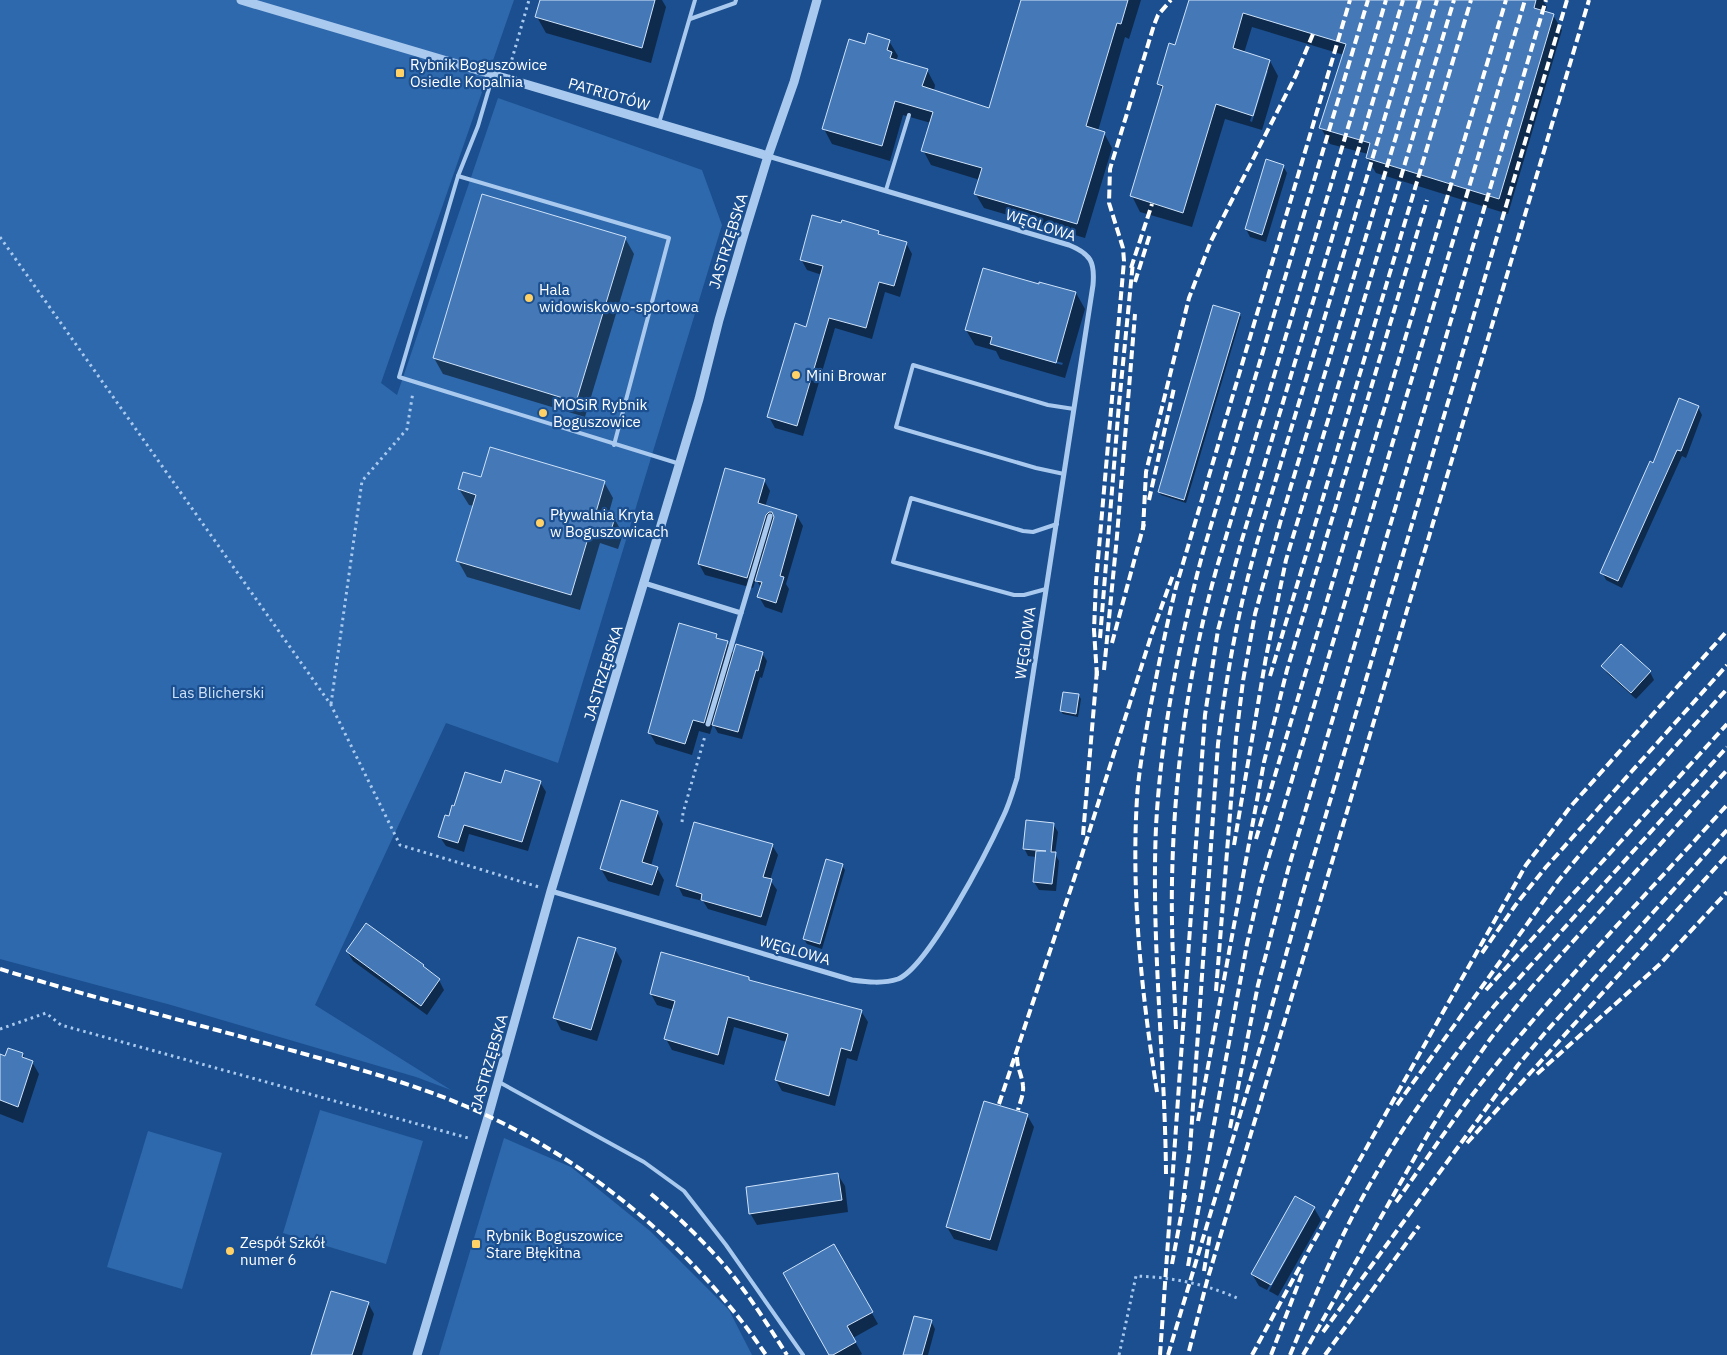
<svg xmlns="http://www.w3.org/2000/svg" width="1727" height="1355" viewBox="0 0 1727 1355" font-family="'IBM Plex Sans',sans-serif">
  <style>
    .green { fill: #2e69ad }
    .shadow { fill: #0007; fill-rule: evenodd }
    .building { fill: #4478b7; stroke: #cfe3fa }
    .lines { fill: none; stroke-linecap: round; stroke-linejoin: round }
    .path { stroke: #a9c9ee; stroke-width: 3; stroke-dasharray: 2.5 4; stroke-linecap: butt }
    .service { stroke: #a9c9ee; stroke-width: 4 }
    .minor { stroke: #a9c9ee; stroke-width: 5 }
    .tertiary { stroke: #a9c9ee; stroke-width: 9 }
    .rail { stroke: #fff; stroke-width: 4; stroke-dasharray: 9 4; stroke-linecap: butt }
    .poi-dot { fill: #ffd166; stroke: #1b4f8f; stroke-width: 2 }
    .labels { text-anchor: middle; dominant-baseline: central; stroke-width: 4.5; stroke-linejoin: round; paint-order: stroke }
    .poi-label { font-size: 15px; fill: #fff; stroke: #1b4f8f; text-anchor: start }
    .street-label { font-size: 15px; fill: #fff; stroke: #1b4f8f }
    .park-label { font-size: 15px; fill: #cfe3fa; stroke: #1b4f8f }
  </style>
  <rect width="100%" height="100%" fill="#1b4f8f"/>
  <g class="green">
    <path d="M0,0H514L381,383L397,395L498,98L702,170L722,225L558,763L446,723L315,1005L451,1090L416,1077L171,1005L0,959Z"/>
    <path d="M320,1110L423,1141L386,1264L283,1233Z"/>
    <path d="M148,1131L222,1153L182,1289L107,1267Z"/>
    <path d="M504,1138L571,1167L650,1231L729,1310L752,1355H439Z"/>
  </g>
  <g class="shadow">
    <path d="M542,0H662L666,7L651,63L546,33L537,17Z"/>
    <path d="M1022,0H1141L1129,39L1125,37L1098,131L1104,133L1112,148L1085,238L984,208L975,193L980,180L931,165L923,150L931,123L903,115L890,161L832,144L824,129L866,45L889,41L898,56L896,61L927,70L935,85L934,91L990,109Z"/>
    <path d="M1190,0H1543L1547,7L1545,13L1553,15L1562,30L1508,214L1376,173L1367,158L1368,154L1330,144L1321,128L1344,55L1252,27L1244,53L1270,61L1278,76L1262,130L1225,119L1192,227L1140,212L1132,196L1163,91L1159,84L1176,46ZM1266,71H1268L1252,122L1250,121Z"/>
    <path d="M1283,166L1287,173L1266,242L1250,237L1246,229Z"/>
    <path d="M842,224L878,232L880,236L906,243L912,254L900,297L885,292L872,339L835,328L803,436L775,428L769,417L807,328L822,275L807,270L801,259Z"/>
    <path d="M625,238L634,254L585,417L443,374L434,358Z"/>
    <path d="M1039,286L1076,293L1085,309L1065,378L1000,359L996,351L975,345L966,330ZM995,344L1063,363L1062,365L995,346Z"/>
    <path d="M1239,314L1241,317L1186,503L1161,495L1159,492Z"/>
    <path d="M1698,407L1702,415L1686,458L1682,456L1622,588L1606,580L1602,572L1654,464Z"/>
    <path d="M482,478L604,482L613,498L608,516L614,518L623,534L618,549L600,543L580,610L467,577L458,561L474,506L469,505L459,489Z"/>
    <path d="M764,480L770,491L765,507L797,516L803,526L786,584L789,589L782,613L765,607L759,597L761,588L756,579L753,588L705,575L699,564Z"/>
    <path d="M716,635L719,640L727,642L734,655L762,653L767,661L762,678L760,677L742,739L718,733L713,724L710,734L699,731L692,755L656,744L649,732Z"/>
    <path d="M1603,666L1650,672L1654,680L1636,699L1607,673Z"/>
    <path d="M1079,696L1081,699L1078,717L1063,714L1061,711Z"/>
    <path d="M540,782L546,792L528,851L469,834L464,852L446,846L440,837L450,818L502,784Z"/>
    <path d="M657,812L663,824L651,866L657,868L664,880L659,896L608,881L601,869Z"/>
    <path d="M1053,824L1058,832L1055,854L1059,861L1056,891L1039,890L1034,882L1037,857L1028,856L1024,848Z"/>
    <path d="M772,845L778,855L770,880L777,890L766,926L708,909L703,901L683,896L678,886Z"/>
    <path d="M827,861L842,865L845,870L822,949L807,944L804,939Z"/>
    <path d="M615,949L622,961L597,1041L561,1030L555,1018Z"/>
    <path d="M347,951L423,966L425,970L439,980L444,990L427,1015L353,961Z"/>
    <path d="M748,978L750,981L861,1011L868,1022L857,1061L847,1058L835,1106L782,1091L776,1080L787,1042L734,1027L724,1065L672,1050L666,1039L674,1010L657,1005L651,994Z"/>
    <path d="M23,1054L26,1060L32,1062L39,1074L23,1123L0,1114V1055L6,1058Z"/>
    <path d="M1027,1115L1034,1127L997,1251L954,1239L947,1227Z"/>
    <path d="M838,1175L845,1186L848,1212L757,1225L750,1213Z"/>
    <path d="M1314,1208L1321,1220L1278,1296L1269,1291L1313,1212H1311L1267,1290L1259,1286L1252,1274Z"/>
    <path d="M834,1246L878,1324L853,1338L862,1354L860,1355H830Z"/>
    <path d="M368,1303L374,1314L362,1355H312Z"/>
    <path d="M931,1321L935,1329L928,1355H905Z"/>
  </g>
  <g class="building">
    <path d="M540,0H655L642,48L535,17Z"/>
    <path d="M1021,0H1128L1121,24L1117,23L1086,126L1105,132L1077,224L974,194L982,168L921,151L933,112L895,101L882,146L822,129L849,39L865,44L868,33L890,40L887,50L892,52L890,58L928,69L922,86L989,108Z"/>
    <path d="M1189,0H1536L1534,8L1554,14L1499,199L1366,158L1370,143L1319,128L1346,44L1243,13L1233,48L1270,60L1253,116L1216,104L1183,213L1130,196L1163,86L1157,84L1169,43L1175,45Z"/>
    <path d="M1266,159L1284,165L1262,235L1245,229Z"/>
    <path d="M482,194L626,237L576,402L433,358Z"/>
    <path d="M812,215L841,223L842,220L879,231L878,234L907,242L894,286L879,282L866,328L829,318L797,426L767,417L795,323L806,327L823,266L800,260Z"/>
    <path d="M983,268L1039,284V282L1076,292L1056,363L990,344L992,337L965,330Z"/>
    <path d="M1213,305L1240,313L1184,500L1158,492Z"/>
    <path d="M1679,398L1699,406L1681,451L1677,450L1618,581L1600,573L1650,461L1653,463Z"/>
    <path d="M490,447L605,481L596,512L615,517L610,534L591,528L571,595L456,561L476,495L458,489L463,472L481,477Z"/>
    <path d="M725,468L765,479L758,503L797,515L780,576L784,577L776,603L757,597L762,582L755,581L774,517L772,512H769L766,515L747,578L698,564Z"/>
    <path d="M679,623L717,634L716,638L728,641L704,723L693,720L685,744L648,733Z"/>
    <path d="M736,644L763,652L758,671L756,670L738,732L712,725Z"/>
    <path d="M1621,644L1651,671L1631,693L1601,666Z"/>
    <path d="M1063,692L1079,694L1076,714L1060,711Z"/>
    <path d="M505,770L541,781L522,842L464,825L458,843L438,837L445,815L449,816L452,805L454,806L465,772L501,783Z"/>
    <path d="M621,800L658,811L642,862L658,867L652,885L600,869Z"/>
    <path d="M1026,820L1054,823L1051,852H1056L1052,884L1033,882L1036,851H1046L1023,849Z"/>
    <path d="M694,822L773,844L763,877L772,879L761,917L701,900L702,894L676,886Z"/>
    <path d="M826,859L843,864L820,944L803,939Z"/>
    <path d="M366,923L424,965L423,966L440,979L421,1006L346,951Z"/>
    <path d="M578,937L616,948L591,1030L553,1018Z"/>
    <path d="M661,952L749,977V980L862,1010L851,1051L841,1048L829,1096L775,1080L788,1034L728,1017L718,1055L664,1039L675,1001L650,994Z"/>
    <path d="M8,1048L23,1053L22,1057L33,1061L18,1107L0,1100V1054L5,1056Z"/>
    <path d="M984,1101L1028,1114L990,1240L946,1227Z"/>
    <path d="M838,1173L842,1200L749,1214L746,1187Z"/>
    <path d="M1295,1196L1315,1207L1271,1285L1251,1274Z"/>
    <path d="M834,1244L873,1312L847,1326L856,1342L833,1355H829L783,1273Z"/>
    <path d="M331,1291L369,1302L352,1355H311Z"/>
    <path d="M914,1316L932,1320L922,1355H903Z"/>
  </g>
  <g class="lines">
    <g class="path">
      <path d="M510,66L529,0"/>
      <path d="M0,237L331,705L400,845L539,887"/>
      <path d="M331,704L362,481L407,429L413,392"/>
      <path d="M682,822L683,813L705,736"/>
      <path d="M0,1029L46,1013L61,1025L468,1138"/>
      <path d="M1119,1355L1136,1276C1170,1277 1207,1284 1239,1299"/>
    </g>
    <g class="service">
      <path d="M690,19L735,3L736,0"/>
      <path d="M493,75L478,126L458,176L399,377L680,464"/>
      <path d="M659,123L695,0"/>
      <path d="M458,176L669,238L614,445"/>
      <path d="M886,190L909,115"/>
      <path d="M1064,474L1036,468L896,427L913,365L1048,405L1074,409"/>
      <path d="M1046,589L1024,595H1014L893,562L911,498L1023,531L1033,532L1057,524"/>
      <path d="M499,1082L644,1162L684,1191L726,1245L803,1355"/>
    </g>
    <g class="minor">
      <path d="M644,583L741,613L708,724"/>
      <path d="M741,613L770,516"/>
      <path d="M551,891L852,980C867,982 883,984 898,979C928,967 988,850 1003,817C1009,805 1013,791 1017,778L1093,285C1095,262 1091,254 1069,245L768,156"/>
    </g>
    <g class="tertiary">
      <path d="M241,0L768,156"/>
      <path d="M417,1355L488,1117L551,891L699,399L719,320L745,231L768,156L794,82L817,0"/>
    </g>
    <g class="rail">
      <path d="M1131,268L1152,204"/>
      <path d="M1135,282L1150,234"/>
      <path d="M1149,500L1174,388"/>
      <path d="M1143,530L1146,472L1189,298L1211,241L1296,75L1313,34"/>
      <path d="M1100,638L1119,404L1133,262"/>
      <path d="M1112,643L1144,524"/>
      <path d="M1104,670L1117,536L1135,314"/>
      <path d="M1097,676L1094,630L1096,582L1124,261L1123,248L1109,203L1110,169L1154,25L1158,15L1171,0"/>
      <path d="M1270,676L1471,0"/>
      <path d="M1083,835L1097,670"/>
      <path d="M1256,839L1506,0"/>
      <path d="M1234,845L1266,657L1286,560L1454,0"/>
      <path d="M1482,953L1517,903L1546,867L1727,665"/>
      <path d="M0,969C97,999 196,1024 294,1051C351,1067 408,1082 463,1105C582,1154 694,1248 766,1355"/>
      <path d="M1486,990L1727,724"/>
      <path d="M1216,991L1236,738L1243,681L1255,614L1282,516L1437,0"/>
      <path d="M1176,1029C1174,980 1171,931 1172,881C1174,775 1188,669 1217,567L1386,0"/>
      <path d="M1017,1057C1017,1068 1022,1075 1023,1086C1024,1094 1020,1102 1018,1110"/>
      <path d="M1537,1074L1660,964L1727,892"/>
      <path d="M1157,1092C1142,995 1131,897 1137,798C1139,768 1145,738 1150,709C1158,668 1166,627 1176,587L1350,0"/>
      <path d="M999,1104L1079,864L1152,633L1173,575"/>
      <path d="M1397,1105L1558,881L1609,820L1727,689"/>
      <path d="M1198,1121L1264,762L1287,670L1427,200"/>
      <path d="M1230,1128L1258,985L1289,866L1546,0"/>
      <path d="M1467,1143L1727,855"/>
      <path d="M1166,1174C1165,1058 1151,943 1156,827C1161,733 1179,642 1203,552L1368,0"/>
      <path d="M651,1194C675,1214 697,1235 718,1258C744,1287 766,1322 787,1355"/>
      <path d="M1183,1202L1190,1149L1218,744C1227,669 1240,601 1261,529L1420,0"/>
      <path d="M1396,1202C1425,1162 1452,1120 1483,1081C1559,985 1645,896 1727,805"/>
      <path d="M1172,1264L1185,1195"/>
      <path d="M1188,1266L1247,944L1261,883L1525,0"/>
      <path d="M1204,1271L1210,1234"/>
      <path d="M1323,1332L1518,1065L1544,1034L1727,830"/>
      <path d="M1189,1351L1207,1281L1589,0"/>
      <path d="M1160,1355L1205,715L1218,630L1241,543L1403,0"/>
      <path d="M1168,1355L1264,1035L1304,889L1567,0"/>
      <path d="M1252,1355L1310,1248L1526,865L1571,806L1727,631"/>
      <path d="M1271,1355L1302,1274"/>
      <path d="M1290,1355C1313,1300 1336,1245 1365,1193C1402,1126 1446,1064 1495,1005L1727,747"/>
      <path d="M1303,1355L1432,1127L1460,1082L1491,1038L1532,987L1727,770"/>
      <path d="M1325,1355L1419,1226"/>
    </g>
  </g>
  <g class="poi-dot">
    <rect x="395" y="68" width="10" height="10" rx="2.5"/>
    <circle cx="529" cy="298" r="5"/>
    <circle cx="796" cy="375" r="5"/>
    <circle cx="543" cy="413" r="5"/>
    <circle cx="540" cy="523" r="5"/>
    <rect x="471" y="1239" width="10" height="10" rx="2.5"/>
    <circle cx="230" cy="1251" r="5"/>
  </g>
  <g class="labels">
    <g class="poi-label">
      <text x="410" y="64">Rybnik Boguszowice<tspan x="410" dy="17">Osiedle Kopalnia</tspan></text>
      <text x="539" y="289">Hala<tspan x="539" dy="17">widowiskowo-sportowa</tspan></text>
      <text x="806" y="375">Mini Browar</text>
      <text x="553" y="404">MOSiR Rybnik<tspan x="553" dy="17">Boguszowice</tspan></text>
      <text x="550" y="514">Pływalnia Kryta<tspan x="550" dy="17">w Boguszowicach</tspan></text>
      <text x="486" y="1235">Rybnik Boguszowice<tspan x="486" dy="17">Stare Błękitna</tspan></text>
      <text x="240" y="1242">Zespół Szkół<tspan x="240" dy="17">numer 6</tspan></text>
    </g>
    <g class="street-label">
      <text transform="translate(609 94) rotate(16)">PATRIOTÓW</text>
      <text transform="translate(1041 225) rotate(18)">WĘGLOWA</text>
      <text transform="translate(728 241) rotate(-73)">JASTRZĘBSKA</text>
      <text transform="translate(1025 643) rotate(-82)">WĘGLOWA</text>
      <text transform="translate(603 673) rotate(-73)">JASTRZĘBSKA</text>
      <text transform="translate(795 950) rotate(16)">WĘGLOWA</text>
      <text transform="translate(489 1062) rotate(-74)">JASTRZĘBSKA</text>
    </g>
    <g class="park-label">
      <text x="218" y="692">Las Blicherski</text>
    </g>
  </g>
</svg>
